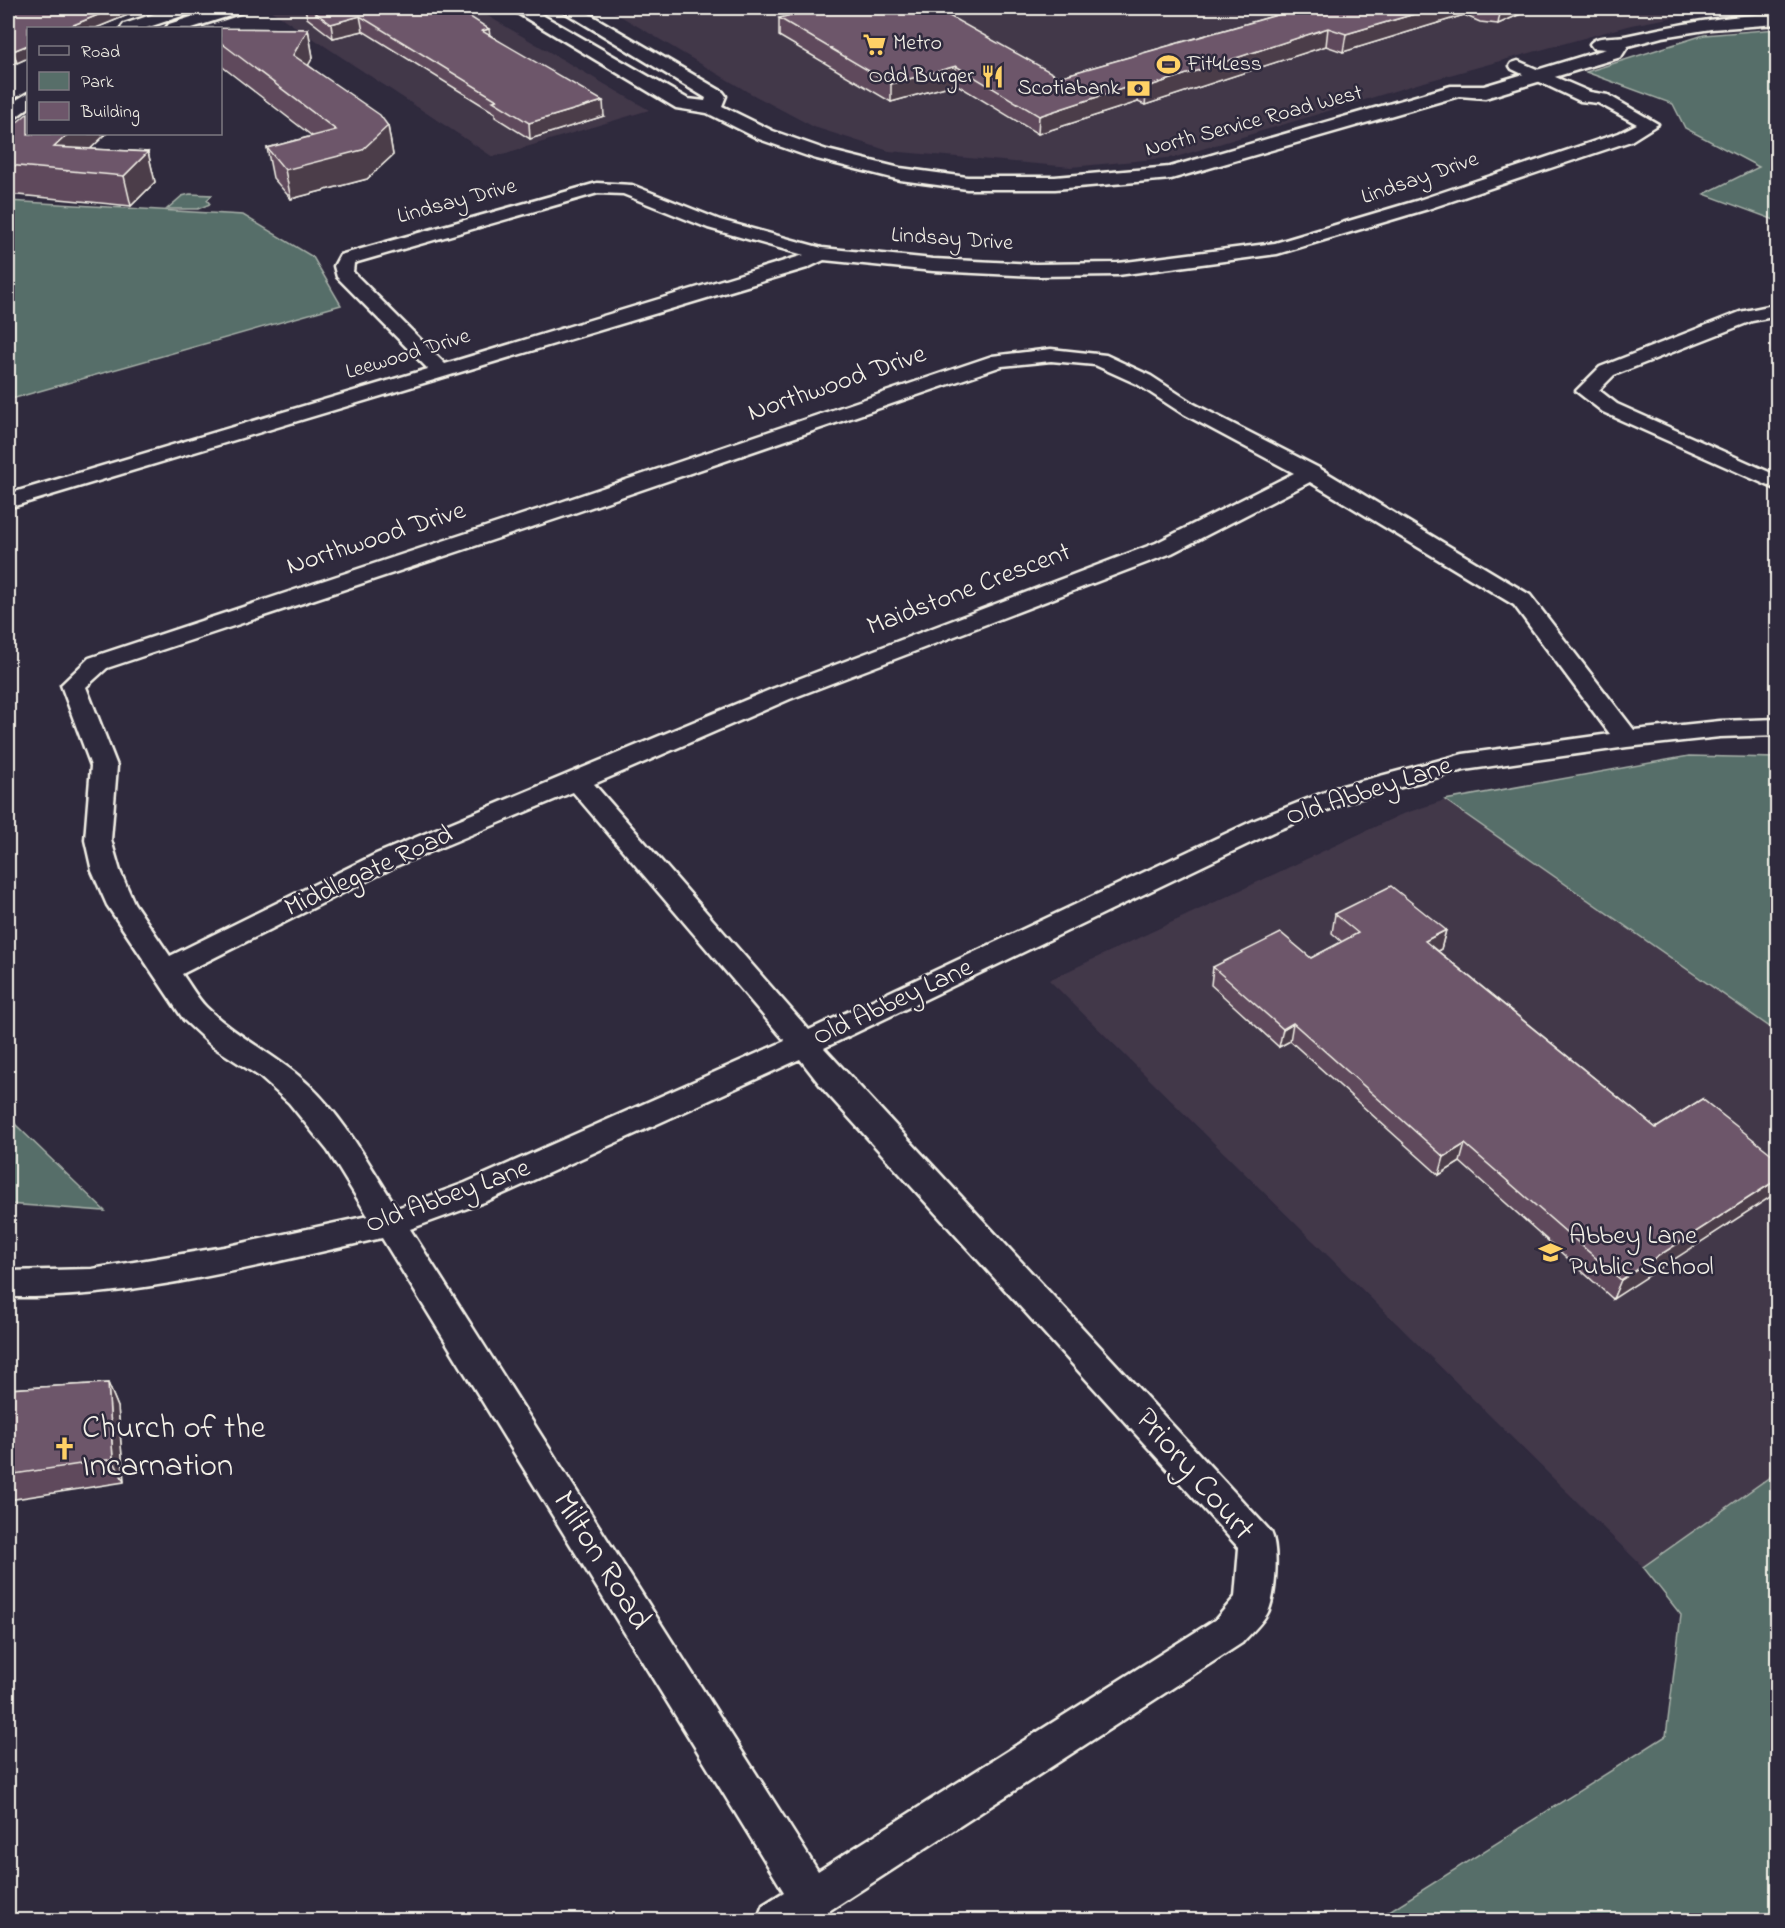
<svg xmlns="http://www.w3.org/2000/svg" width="1785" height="1928" viewBox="0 0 1785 1928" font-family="'Indie Flower',sans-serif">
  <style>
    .built { fill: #42374a }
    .green { fill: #576e69; stroke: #a6b0a8; stroke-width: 1.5 }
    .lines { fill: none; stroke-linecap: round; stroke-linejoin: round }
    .minor-casing { stroke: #f4f1e8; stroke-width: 5 }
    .tertiary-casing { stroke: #f4f1e8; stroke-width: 5 }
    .secondary-casing { stroke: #f4f1e8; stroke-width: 5 }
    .minor { fill: #2f2a3d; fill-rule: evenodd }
    .tertiary { fill: #2f2a3d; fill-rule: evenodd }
    .secondary { fill: #2f2a3d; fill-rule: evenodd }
    .wall { fill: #5e4a5b; stroke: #f4f1e8; stroke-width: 1.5 }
    .shaded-wall { fill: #4c3c4a; stroke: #f4f1e8; stroke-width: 1.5 }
    .building { fill: #6d566a; stroke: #f4f1e8; stroke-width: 1.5 }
    .labels { text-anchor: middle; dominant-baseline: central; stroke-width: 5; stroke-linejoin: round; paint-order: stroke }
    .far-poi-label { font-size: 22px; fill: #f4f1e8; stroke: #2f2a3d; text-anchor: start }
    .far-street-label { font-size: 22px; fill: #f4f1e8; stroke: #2f2a3d }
    .street-label { font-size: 27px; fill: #f4f1e8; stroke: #2f2a3d }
    .poi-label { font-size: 27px; fill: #f4f1e8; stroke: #2f2a3d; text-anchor: start }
    .near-poi-label { font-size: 33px; fill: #f4f1e8; stroke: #2f2a3d; text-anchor: start }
    .near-street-label { font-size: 33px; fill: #f4f1e8; stroke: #2f2a3d }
  </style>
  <rect width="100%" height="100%" fill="#2f2a3d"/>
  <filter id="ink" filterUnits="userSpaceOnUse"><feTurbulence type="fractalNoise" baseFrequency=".0167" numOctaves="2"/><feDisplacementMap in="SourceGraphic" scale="12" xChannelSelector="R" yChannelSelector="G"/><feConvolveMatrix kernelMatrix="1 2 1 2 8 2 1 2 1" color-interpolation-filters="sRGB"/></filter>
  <g filter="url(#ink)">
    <g class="built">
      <path d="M282,8H474L649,110L493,157L270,10Z"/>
      <path d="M607,8H1723L1631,25L1417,84L1176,157L1071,167L889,151L814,127L748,92Z"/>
      <path d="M1445,800L1777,1032V1472L1643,1567L1049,980L1400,815Z"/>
    </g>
    <g class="green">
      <path d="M1777,29V221L1704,194L1759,167L1685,128L1673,104L1586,72L1704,35Z"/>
      <path d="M190,194L212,195L207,200L210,204L198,209H167L182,196Z"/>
      <path d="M8,201L243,215L313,257L341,305L8,400Z"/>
      <path d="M1689,756L1777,758V1032L1445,800Z"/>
      <path d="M8,1112L16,1125L105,1211L8,1204Z"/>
      <path d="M1777,1472V1910L1757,1920H1375L1666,1736L1681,1615L1643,1567Z"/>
    </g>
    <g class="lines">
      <defs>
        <g id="minor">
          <path d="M1518,61L1590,92L1608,95L1658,124L1631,141L1428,209L1277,254L1118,275L1036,276L933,271L824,260L807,268L8,508V494L428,369L337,277L334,266L340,255L597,183L632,185L720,220L822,248L933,259L1036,264L1118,263L1275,243L1416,201L1619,133L1637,124L1598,103L1580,101L1512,69L1510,66L1512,63ZM598,193L623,194L708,228L804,255L445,364L353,272L354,263Z"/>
          <path d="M1778,304V316L1752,321L1614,375L1599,390L1617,404L1778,476V490L1603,412L1576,391L1600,367L1740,312Z"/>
          <path d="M1051,349L1106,355L1151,376L1194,404L1319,468L1530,595L1634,730L1720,721L1778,719V735L1720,737L1627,747L1464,770L1353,800L1273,832L824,1048L1271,1532C1279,1548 1276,1598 1267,1614C1260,1625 1250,1634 1242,1643L815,1920H757L763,1905L784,1892L382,1238C259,1265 134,1299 8,1297V1271L92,1269L224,1247L368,1216L328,1151L289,1103L260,1077L212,1046L184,1020L107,905L92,871L85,840L91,766L61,685L89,658L558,503L992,356ZM1051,361L1095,365L1137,384L1180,412L1294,473L1156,543L772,689L376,854L170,956L134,903L120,871L111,840L117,766L86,687L107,668L574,513L1002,366ZM1310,482L1514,605L1610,734L1463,754L1335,788L1255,820L809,1030L594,784L790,699L1172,553ZM573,792L785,1041L465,1183L397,1208C370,1166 345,1119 309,1085C277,1055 237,1038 206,1007C197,998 190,985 182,974L396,866ZM800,1059L824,1090L1239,1548L1235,1597L1216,1619L818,1871L410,1229L487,1201Z"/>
        </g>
        <path id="tertiary" d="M509,8H530L688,99L705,101L706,98L558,8H579L723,92L726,96L722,106L773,131L827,150L900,168L967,177H1055L1170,167L1451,86H1484L1606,49L1593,48L1590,44C1596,35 1615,38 1625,36C1676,25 1725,15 1778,14V24L1711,29L1662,37L1628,46L1621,57L1485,98L1459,96L1171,179L1055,189H967L900,180L813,158L759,139L707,113L676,108Z"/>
        <g id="secondary">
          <path d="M172,8H197L194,12L146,28H121L124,24Z"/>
          <path d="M220,8H245L242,12L192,28H166L169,24Z"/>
          <path d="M28,93V108L15,118L8,120V105Z"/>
        </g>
      </defs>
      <use href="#minor" class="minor-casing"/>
      <use href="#tertiary" class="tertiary-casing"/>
      <use href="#secondary" class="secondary-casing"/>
      <use href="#minor" class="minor"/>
      <use href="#tertiary" class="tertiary"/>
      <use href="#secondary" class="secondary"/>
    </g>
    <g class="wall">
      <path d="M8,8H145L96,28H28V58L17,63L8,61Z"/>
      <path d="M305,8H442L490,35L604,116L530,139L495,117V113L363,31L333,38L307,18Z"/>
      <path d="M1274,8H1557L1553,10L1525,12L1498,24L1480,22L1464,15L1343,52L1326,46L1145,105L1138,102L1038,134L956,84L891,102L779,36V18L1059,77L1273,16Z"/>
      <path d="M202,28L308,29L313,57L308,65L388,126L393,155L367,179L291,199L273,178L267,148L312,136L220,65V28Z"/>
      <path d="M8,130L28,134H106L90,149L148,152L155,182L131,206L8,194Z"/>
      <path d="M1335,914L1446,930L1441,949L1438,951L1656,1128L1702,1099L1613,1299L1460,1162L1439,1175L1290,1041L1279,1047L1211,985L1213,967L1311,958L1342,942L1332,933Z"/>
      <path d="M108,1383L118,1407L124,1482L8,1500V1389Z"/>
    </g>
    <g class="shaded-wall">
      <path d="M115,8H145L96,28H66Z"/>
      <path d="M1435,8H1465L1464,15L1343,52L1346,34Z"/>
      <path d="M1501,8H1526L1525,12L1498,24Z"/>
      <path d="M360,16L363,31L333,38L331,24Z"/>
      <path d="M1328,28L1326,46L1145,105L1147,87Z"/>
      <path d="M308,29L313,57L298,83L293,55Z"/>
      <path d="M489,29L491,44L482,31Z"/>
      <path d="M28,45V58L17,63L13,51Z"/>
      <path d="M956,66V84L891,102V84Z"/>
      <path d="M1140,83L1138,102L1038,134L1039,116Z"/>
      <path d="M603,101L604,116L530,139L529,123Z"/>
      <path d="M388,126L393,155L367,179L291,199L285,170Z"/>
      <path d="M68,134H106L67,171L54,147Z"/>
      <path d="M148,152L155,182L131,206L124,176Z"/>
      <path d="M1446,930L1441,949L1421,960L1425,941Z"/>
      <path d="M1293,1023L1290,1041L1279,1047L1283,1029Z"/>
      <path d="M1465,1144L1460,1162L1439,1175L1444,1157Z"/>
      <path d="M1778,1179V1192L1613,1299L1621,1280Z"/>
      <path d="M108,1383L118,1407L124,1482L113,1459Z"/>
    </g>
    <g class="building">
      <path d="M8,8H115L66,28H28V45L13,51L8,50Z"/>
      <path d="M309,8H442L449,12L458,9L489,29L482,31L603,101L529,123L493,101L497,100L360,16L331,24Z"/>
      <path d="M821,8H935L1059,77L1291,11L1284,8H1435L1346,34L1328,28L1147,87L1140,83L1039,116L956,66L891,84L779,18Z"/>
      <path d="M202,28L308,29L293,55L380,115L388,126L362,150L285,170L267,148L336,130L220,42V28Z"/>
      <path d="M28,113V134H68L54,147L148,152L124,176L8,165V130Z"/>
      <path d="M1391,886L1446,930L1425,941L1656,1128L1702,1099L1778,1159V1179L1621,1280L1465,1144L1444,1157L1293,1023L1283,1029L1213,967L1281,933L1311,958L1358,933L1335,914Z"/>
      <path d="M108,1383L113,1459L8,1475V1389Z"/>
    </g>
  </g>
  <defs>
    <symbol id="supermarket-bare" viewBox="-9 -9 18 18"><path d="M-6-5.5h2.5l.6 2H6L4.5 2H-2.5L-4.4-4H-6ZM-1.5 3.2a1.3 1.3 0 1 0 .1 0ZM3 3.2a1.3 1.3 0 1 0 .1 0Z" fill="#ffd166" stroke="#2f2a3d" stroke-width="2.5" paint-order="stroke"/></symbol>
    <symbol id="stadium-bare" viewBox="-9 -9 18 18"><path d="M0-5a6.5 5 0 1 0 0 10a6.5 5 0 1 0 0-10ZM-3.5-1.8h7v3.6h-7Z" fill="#ffd166" stroke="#2f2a3d" stroke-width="2.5" paint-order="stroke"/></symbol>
    <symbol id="restaurant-bare" viewBox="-9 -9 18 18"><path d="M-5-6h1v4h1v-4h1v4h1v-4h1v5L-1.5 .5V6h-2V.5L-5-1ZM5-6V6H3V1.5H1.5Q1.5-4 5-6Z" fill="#ffd166" stroke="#2f2a3d" stroke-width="2.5" paint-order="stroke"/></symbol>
    <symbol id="bank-bare" viewBox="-9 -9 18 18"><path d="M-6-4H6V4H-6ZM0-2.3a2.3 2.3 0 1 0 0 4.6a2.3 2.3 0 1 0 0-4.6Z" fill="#ffd166" stroke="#2f2a3d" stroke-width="2.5" paint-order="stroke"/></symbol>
    <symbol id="school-bare" viewBox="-9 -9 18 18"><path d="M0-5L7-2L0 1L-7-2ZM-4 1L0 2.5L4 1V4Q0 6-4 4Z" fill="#ffd166" stroke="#2f2a3d" stroke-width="2.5" paint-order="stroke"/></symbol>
    <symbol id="church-bare" viewBox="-9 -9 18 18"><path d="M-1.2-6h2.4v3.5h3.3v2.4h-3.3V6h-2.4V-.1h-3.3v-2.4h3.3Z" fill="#ffd166" stroke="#2f2a3d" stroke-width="2.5" paint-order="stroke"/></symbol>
  </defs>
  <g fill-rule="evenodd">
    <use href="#supermarket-bare" x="858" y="28" width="33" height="33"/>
    <use href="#stadium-bare" x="1152" y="48" width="33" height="33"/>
    <use href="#restaurant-bare" x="976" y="60" width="33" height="33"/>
    <use href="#bank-bare" x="1122" y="72" width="33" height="33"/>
    <use href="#school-bare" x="1534" y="1236" width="33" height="33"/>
    <use href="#church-bare" x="48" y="1432" width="33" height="33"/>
  </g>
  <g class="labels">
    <g class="far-poi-label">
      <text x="893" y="44">Metro</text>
      <text x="1187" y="65">Fit4Less</text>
      <text x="974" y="77" text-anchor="end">Odd Burger</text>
      <text x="1120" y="89" text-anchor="end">Scotiabank</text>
    </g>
    <g class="far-street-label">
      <text transform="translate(1254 122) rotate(-15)">North Service Road West</text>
      <text transform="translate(1420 179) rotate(-19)">Lindsay Drive</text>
      <text transform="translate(457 202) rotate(-15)">Lindsay Drive</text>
      <text transform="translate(952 240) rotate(4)">Lindsay Drive</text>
      <text transform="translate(408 355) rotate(-17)">Leewood Drive</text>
    </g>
    <g class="street-label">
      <text transform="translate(837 384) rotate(-19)">Northwood Drive</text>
      <text transform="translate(376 539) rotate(-18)">Northwood Drive</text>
      <text transform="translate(969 590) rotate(-21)">Maidstone Crescent</text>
      <text transform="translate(1369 792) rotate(-18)">Old Abbey Lane</text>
      <text transform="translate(369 872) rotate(-25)">Middlegate Road</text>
      <text transform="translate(893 1003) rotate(-25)">Old Abbey Lane</text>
      <text transform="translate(448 1197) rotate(-20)">Old Abbey Lane</text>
    </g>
    <g class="poi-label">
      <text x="1569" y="1236">Abbey Lane<tspan x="1569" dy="31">Public School</tspan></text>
    </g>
    <g class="near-poi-label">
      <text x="82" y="1429">Church of the<tspan x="82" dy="38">Incarnation</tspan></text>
    </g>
    <g class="near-street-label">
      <text transform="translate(1194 1475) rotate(49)">Priory Court</text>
      <text transform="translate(601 1561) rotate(58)">Milton Road</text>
    </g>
  </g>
  <rect width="1785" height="1928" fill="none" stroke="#2f2a3d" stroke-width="30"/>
  <rect x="15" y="15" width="1755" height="1898" fill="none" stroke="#f4f1e8" stroke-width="2" filter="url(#ink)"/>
  <rect x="27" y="27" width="195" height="108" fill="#2f2a3d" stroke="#7e7a81" stroke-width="1.5"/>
  <rect x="39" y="46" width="30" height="9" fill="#2f2a3d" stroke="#7e7a81" stroke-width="1.5"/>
  <text x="81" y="57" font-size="18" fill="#f4f1e8">Road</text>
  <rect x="39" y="72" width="30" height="18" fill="#576e69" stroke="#7e7a81" stroke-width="1.5"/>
  <text x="81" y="87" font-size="18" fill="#f4f1e8">Park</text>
  <rect x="39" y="102" width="30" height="18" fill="#6d566a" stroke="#7e7a81" stroke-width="1.5"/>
  <text x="81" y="117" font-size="18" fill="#f4f1e8">Building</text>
</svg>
